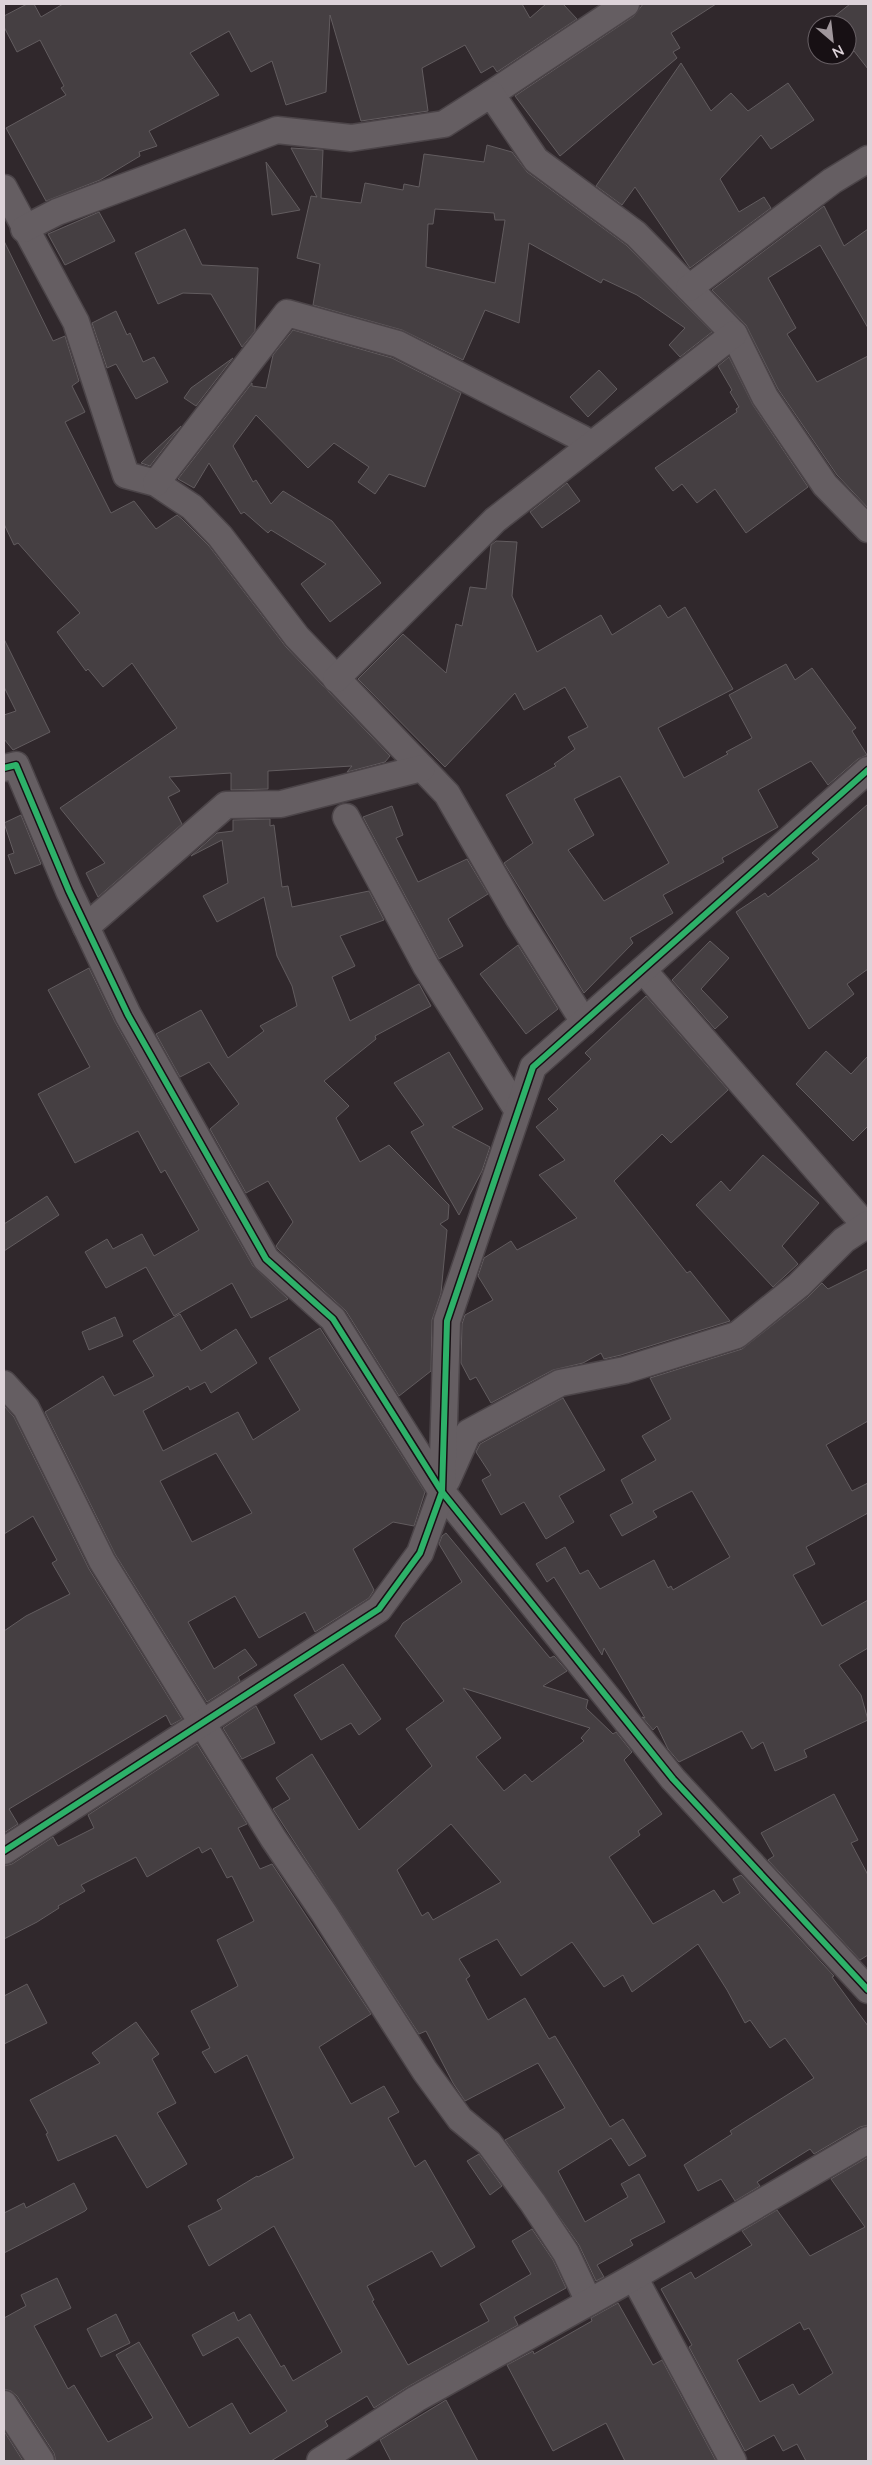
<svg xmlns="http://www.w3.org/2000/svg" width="872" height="2465" viewBox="0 0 872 2465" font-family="Lato,sans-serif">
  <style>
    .building { fill: #453f42; stroke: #625c5f; fill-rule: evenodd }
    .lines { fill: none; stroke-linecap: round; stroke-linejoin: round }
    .minor-casing { stroke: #4b4448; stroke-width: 29 }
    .minor { stroke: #655e62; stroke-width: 26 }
    .cycleway-casing { stroke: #171014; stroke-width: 9 }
    .cycleway { stroke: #2db169; stroke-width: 6 }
  </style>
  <rect width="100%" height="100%" fill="#30282c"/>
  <g class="building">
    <path d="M27,4H34L41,17L63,4H522L530,18L546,4H563L577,19L497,72L493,66L481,73L465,45L422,68L428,111L361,121L330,15L326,92L286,105L272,61L251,72L229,31L190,53L219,95L149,131L157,146L139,152L140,156L100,180L46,201L6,128L66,95L61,88L64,86L40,40L17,52L4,27V16Z"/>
    <path d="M643,4H716L671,33L680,48L673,52L677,58L560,156L515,96L634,16Z"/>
    <path d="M850,4H868V69L854,51L849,55L847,53V25L825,24Z"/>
    <path d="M681,63L711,111L731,93L748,111L788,83L814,120L771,149L761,135L720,179L739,212L764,197L771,208L690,268L635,187L622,205L596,186Z"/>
    <path d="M487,145L512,152L527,172L626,245L712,332L680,357L669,345L685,328L637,295L603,279L601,283L529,243L519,323L485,310L463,360L402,330L313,305L320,264L297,258L311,196L317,197L291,148L323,150L321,198L361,203L365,183L403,190L404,184L419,187L424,154L484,162ZM435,209L494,213L495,220H505L495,283L426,267L428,224H433Z"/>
    <path d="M266,162L300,210L272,215Z"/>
    <path d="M824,206L844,246L868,229V328L820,245L768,278L796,328L787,334L817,382L868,356V508L837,475L778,389L746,325L712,290Z"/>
    <path d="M99,212L115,241L65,265L48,234Z"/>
    <path d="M185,229L202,265L258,268L255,331L242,347L211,294L183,293L158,304L135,253Z"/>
    <path d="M4,241L53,341L65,336L79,381L72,386L85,412L65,422L111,513L134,501L156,529L177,515L182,519L209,546L286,647L390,756L385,762L347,772L352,766L268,771V789L231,790V773L169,777L180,791L168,797L182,824L98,897L86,873L105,863L60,808L177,728L132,663L103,687L88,669L86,671L57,632L80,613L18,543L14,545L4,524Z"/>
    <path d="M116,311L127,335L130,333L143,362L154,357L168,382L136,399L116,364L107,368L92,323Z"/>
    <path d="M293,330L392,358L461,393L425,487L389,474L375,494L358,482L369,467L334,443L308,468L256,415L233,446L253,482L256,480L271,504L283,491L332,521L381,583L330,622L301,584L326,564L271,530L268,533L244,512L241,514L209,463L194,488L178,479L252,383V386L266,388L273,355Z"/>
    <path d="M729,357L753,405L808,487L746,533L715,489L697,503L682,484L673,491L655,468L737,412L736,409L739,407L730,392L732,390L718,366Z"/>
    <path d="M233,358L196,406L184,398L191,388Z"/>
    <path d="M599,370L617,389L588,417L570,397Z"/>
    <path d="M181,426L150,466L141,463Z"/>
    <path d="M567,483L580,501L542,528L530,512Z"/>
    <path d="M496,541L517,542L512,596L537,652L601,615L612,635L660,605L668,618L685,607L733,689L658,728L684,778L728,754L726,752L752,738L729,695L786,664L795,680L812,668L856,728L852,731L867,755L858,759L828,785L811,761L758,790L778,827L722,858L724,862L663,895L673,913L630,938L633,943L584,993L504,863L533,843L506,795L556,766L554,764L575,749L568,737L588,727L565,687L524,710L515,693L445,767L358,679L403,634L446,673L456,624L462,626L470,587L486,589L491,545ZM620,776L669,863L604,901L568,850L594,835L574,799Z"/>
    <path d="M4,639L50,732L13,750L4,739V715L16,711L4,687Z"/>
    <path d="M868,804V969L847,984L854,994L809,1029L736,912L765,893L768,897L819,859L812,853Z"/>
    <path d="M392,806L403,835L396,838L418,882L467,859L488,894L448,919L463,946L439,959L363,817Z"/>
    <path d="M21,815L41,864L15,874L8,855L14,853L4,823Z"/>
    <path d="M270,819V826L274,825L282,887L288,886L292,907L369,891L384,920L340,936L355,966L332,977L350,1021L419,984L431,1006L375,1036L376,1039L324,1081L349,1106L336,1118L360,1162L389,1145L449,1205L448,1219L440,1224L447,1230L441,1293L432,1320L431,1371L399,1396L346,1311L278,1249L276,1246L293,1222L268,1181L246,1193L210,1129L239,1104L209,1062L180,1077L156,1034L201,1010L228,1058L264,1031L260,1026L297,1006L292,986L277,956L264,897L217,922L203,896L228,883L222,840L191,856L217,833L233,831V820Z"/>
    <path d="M710,941L729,958L701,989L728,1017L715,1029L672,980Z"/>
    <path d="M518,945L558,1009L526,1034L480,974Z"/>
    <path d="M89,968L115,1022L253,1266L288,1299L251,1318L232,1283L174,1316L146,1267L106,1288L85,1252L107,1239L113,1249L142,1234L154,1256L199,1230L165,1170L161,1173L138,1131L75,1163L38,1094L90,1067L48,990Z"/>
    <path d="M646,996L728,1090L671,1143L662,1134L614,1181L687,1273L690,1271L730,1321L621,1355L604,1359L601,1353L583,1363L553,1370L491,1403L476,1377L470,1380L461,1363L462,1324L465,1315L493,1300L478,1276L484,1258L511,1241L517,1250L577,1218L539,1175L565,1160L536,1127L558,1109L548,1099L591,1059L585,1053Z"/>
    <path d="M826,1051L851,1074L868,1056V1126L853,1141L796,1084Z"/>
    <path d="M449,1052L483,1109L452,1127L490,1147L482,1171L459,1215L411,1132L424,1125L394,1083Z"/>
    <path d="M763,1155L819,1203L782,1246L798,1264L773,1287L696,1205L721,1181L730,1191Z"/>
    <path d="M47,1196L59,1215L4,1251V1224Z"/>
    <path d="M868,1269V1421L826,1445L852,1491L868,1483V1513L806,1547L815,1564L793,1575L822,1626L868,1600V1648L839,1665L861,1695L868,1720L804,1750L807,1757L775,1771L763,1742L752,1749L742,1731L679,1762L668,1749L657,1726L653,1730L642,1717L645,1718L604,1648L602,1655L554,1577L547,1582L536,1564L565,1547L580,1574L588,1570L600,1589L654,1560L668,1588L671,1586L673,1590L730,1557L692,1491L653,1511L657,1517L622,1536L610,1515L633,1503L621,1480L656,1460L642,1436L671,1419L650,1378L742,1349L808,1297L822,1283L828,1289Z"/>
    <path d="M180,1314L201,1351L236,1329L257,1363L211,1393L205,1382L190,1390L188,1386L143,1411L163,1451L238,1412L253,1440L300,1410L269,1358L320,1328L425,1492L414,1526L393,1522L353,1549L374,1590L369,1598L315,1632L305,1612L259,1638L235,1596L188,1622L214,1669L245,1649L257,1665L238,1677L240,1681L207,1702L115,1554L45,1412L103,1376L114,1396L154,1376L133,1341ZM216,1453L252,1513L192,1542L160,1481Z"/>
    <path d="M115,1317L123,1336L89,1350L82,1332Z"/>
    <path d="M563,1398L605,1470L559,1496L574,1522L546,1539L524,1502L501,1515L482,1480L491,1475L476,1452L480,1444Z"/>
    <path d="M4,1406L14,1417L89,1569L182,1719L171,1725L166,1715L9,1809L18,1824L4,1833V1631L26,1616L70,1594L52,1563L57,1560L33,1516L4,1534Z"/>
    <path d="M446,1533L550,1658L554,1656L567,1671L543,1686L588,1700L586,1708L613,1734L616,1732L632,1752L624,1760L662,1814L638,1831L640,1835L609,1857L653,1924L714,1890L723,1903L740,1893L733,1879L741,1875L834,1976L832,1977L868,2026V2125L860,2127L814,2154L810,2149L757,2182L760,2186L735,2201L721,2179L698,2191L684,2165L732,2134L730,2131L814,2078L785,2038L770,2048L750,2020L745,2023L727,1990L698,1944L632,1992L623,1975L604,1987L572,1942L521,1976L497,1939L459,1959L470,1976L466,1979L488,2020L525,1998L549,2039L555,2036L610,2127L623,2119L646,2156L629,2166L611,2138L558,2171L585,2222L628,2197L621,2184L639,2174L665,2222L630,2240L633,2245L597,2265L604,2277L596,2281L579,2245L505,2140L565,2108L538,2063L465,2101L453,2083L426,2031L419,2034L273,1809L290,1799L276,1778L312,1754L359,1830L432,1766L406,1729L444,1701L395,1636L403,1623L462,1582L439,1544L442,1536ZM463,1688L590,1728L581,1738L584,1741L532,1782L525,1774L504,1791L476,1757L501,1738ZM451,1824L501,1882L433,1920L428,1912L422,1916L397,1870Z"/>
    <path d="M343,1664L381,1719L359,1735L351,1723L321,1740L294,1695Z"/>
    <path d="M256,1706L275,1743L242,1759L223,1728Z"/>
    <path d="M197,1744L247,1824L238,1828L260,1869L272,1864L371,2014L319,2047L351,2104L384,2086L399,2112L388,2118L415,2167L425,2160L475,2247L441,2267L432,2251L367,2286L374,2300L372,2301L408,2365L489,2321L480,2304L531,2274L512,2241L532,2229L553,2260L566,2288L514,2317L518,2325L409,2386L374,2408L367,2396L325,2421L328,2426L271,2461H56L54,2453L17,2396L11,2391L4,2389V2318L26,2306L21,2295L57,2278L71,2308L34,2326L68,2389L74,2385L108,2442L153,2418L116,2355L139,2342L189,2428L232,2403L250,2434L287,2411L238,2337L203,2356L192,2335L234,2312L238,2321L250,2314L281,2367L284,2365L293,2381L342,2352L274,2226L209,2266L188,2226L222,2209L217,2200L257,2176L258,2177L294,2158L247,2055L215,2073L202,2052L210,2048L191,2011L238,1986L217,1940L254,1921L232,1876L227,1878L211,1848L202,1853L199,1847L147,1877L136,1857L81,1885L85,1891L58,1906L59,1908L37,1922L4,1939V1866L12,1864L53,1837L58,1846L94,1828L88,1815Z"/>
    <path d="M834,1794L858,1840L851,1843L868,1875V1955L860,1960L768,1860L774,1856L761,1833Z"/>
    <path d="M27,1984L47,2023L4,2044V1996Z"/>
    <path d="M136,2022L159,2054L152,2059L176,2103L157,2113L187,2164L147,2188L116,2135L58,2161L46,2134L48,2133L30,2100L100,2063L92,2053Z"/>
    <path d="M479,2154L502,2186L490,2195L467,2161Z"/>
    <path d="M868,2157V2461H806L797,2444L783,2451L774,2435L745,2451L689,2347L692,2345L661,2289L691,2272L695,2279L752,2245L742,2231L777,2210L810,2256L865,2227L831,2179ZM800,2322L804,2330L809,2328L833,2373L799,2395L793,2384L760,2402L737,2360Z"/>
    <path d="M74,2183L87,2209L85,2211L4,2253V2213L24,2203L26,2208Z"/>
    <path d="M618,2303L653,2365L662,2360L716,2461H625L606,2423L553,2451L507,2365L533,2351L534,2354L592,2321L591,2318Z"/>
    <path d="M116,2314L130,2343L101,2357L87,2329Z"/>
    <path d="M446,2400L478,2461H391L380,2440Z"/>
    <path d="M4,2431L23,2461H4Z"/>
  </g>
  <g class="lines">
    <defs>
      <g id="minor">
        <path d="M491,94L626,4"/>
        <path d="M4,188L76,322L126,475L156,483L192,507L220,536L297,637L447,794L518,917L584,1022"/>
        <path d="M24,229L57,212L277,130L351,138L444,124L491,94L536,160L636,234L734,334L765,397L825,485L868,529"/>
        <path d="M689,288L832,181L868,159"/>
        <path d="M156,483L287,313L398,344L583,439"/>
        <path d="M336,679L495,520L734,334"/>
        <path d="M4,768L16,765L69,891L128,1015L266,1259L333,1319L442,1492L673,1779L868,1990"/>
        <path d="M346,817L426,966L518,1111"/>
        <path d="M86,927L226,805L281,804L422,768"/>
        <path d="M643,970L866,1226"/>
        <path d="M4,1384L26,1408L102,1561L273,1838L324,1913L425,2071L460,2119L489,2143L533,2203L566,2253L589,2302"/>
        <path d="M447,1480L468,1433L560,1383L625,1370L737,1335L799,1285L844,1240L868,1224"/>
        <path d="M4,1851L379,1609L420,1553L442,1492L447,1321L533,1067L868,770"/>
        <path d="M634,2277L733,2461"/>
        <path d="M4,2404L41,2461"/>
        <path d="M320,2461L416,2399L634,2277L868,2140"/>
      </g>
    </defs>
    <use href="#minor" class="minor-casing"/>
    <use href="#minor" class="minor"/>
    <defs>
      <g id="cycleway">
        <path d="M4,768L16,765L69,891L128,1015L266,1259L333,1319L442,1492L673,1779L868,1990"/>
        <path d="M4,1851L379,1609L420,1553L442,1492L447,1321L533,1067L868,770"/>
      </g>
    </defs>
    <use href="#cycleway" class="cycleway-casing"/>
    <use href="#cycleway" class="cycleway"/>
  </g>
  <rect width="872" height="2465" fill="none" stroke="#ddd3d9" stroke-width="10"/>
  <g transform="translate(832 40) rotate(152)"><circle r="24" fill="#171014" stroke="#665e63"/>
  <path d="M0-4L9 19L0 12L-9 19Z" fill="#a0979c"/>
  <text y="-8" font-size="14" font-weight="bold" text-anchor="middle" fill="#ddd3d9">N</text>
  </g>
</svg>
